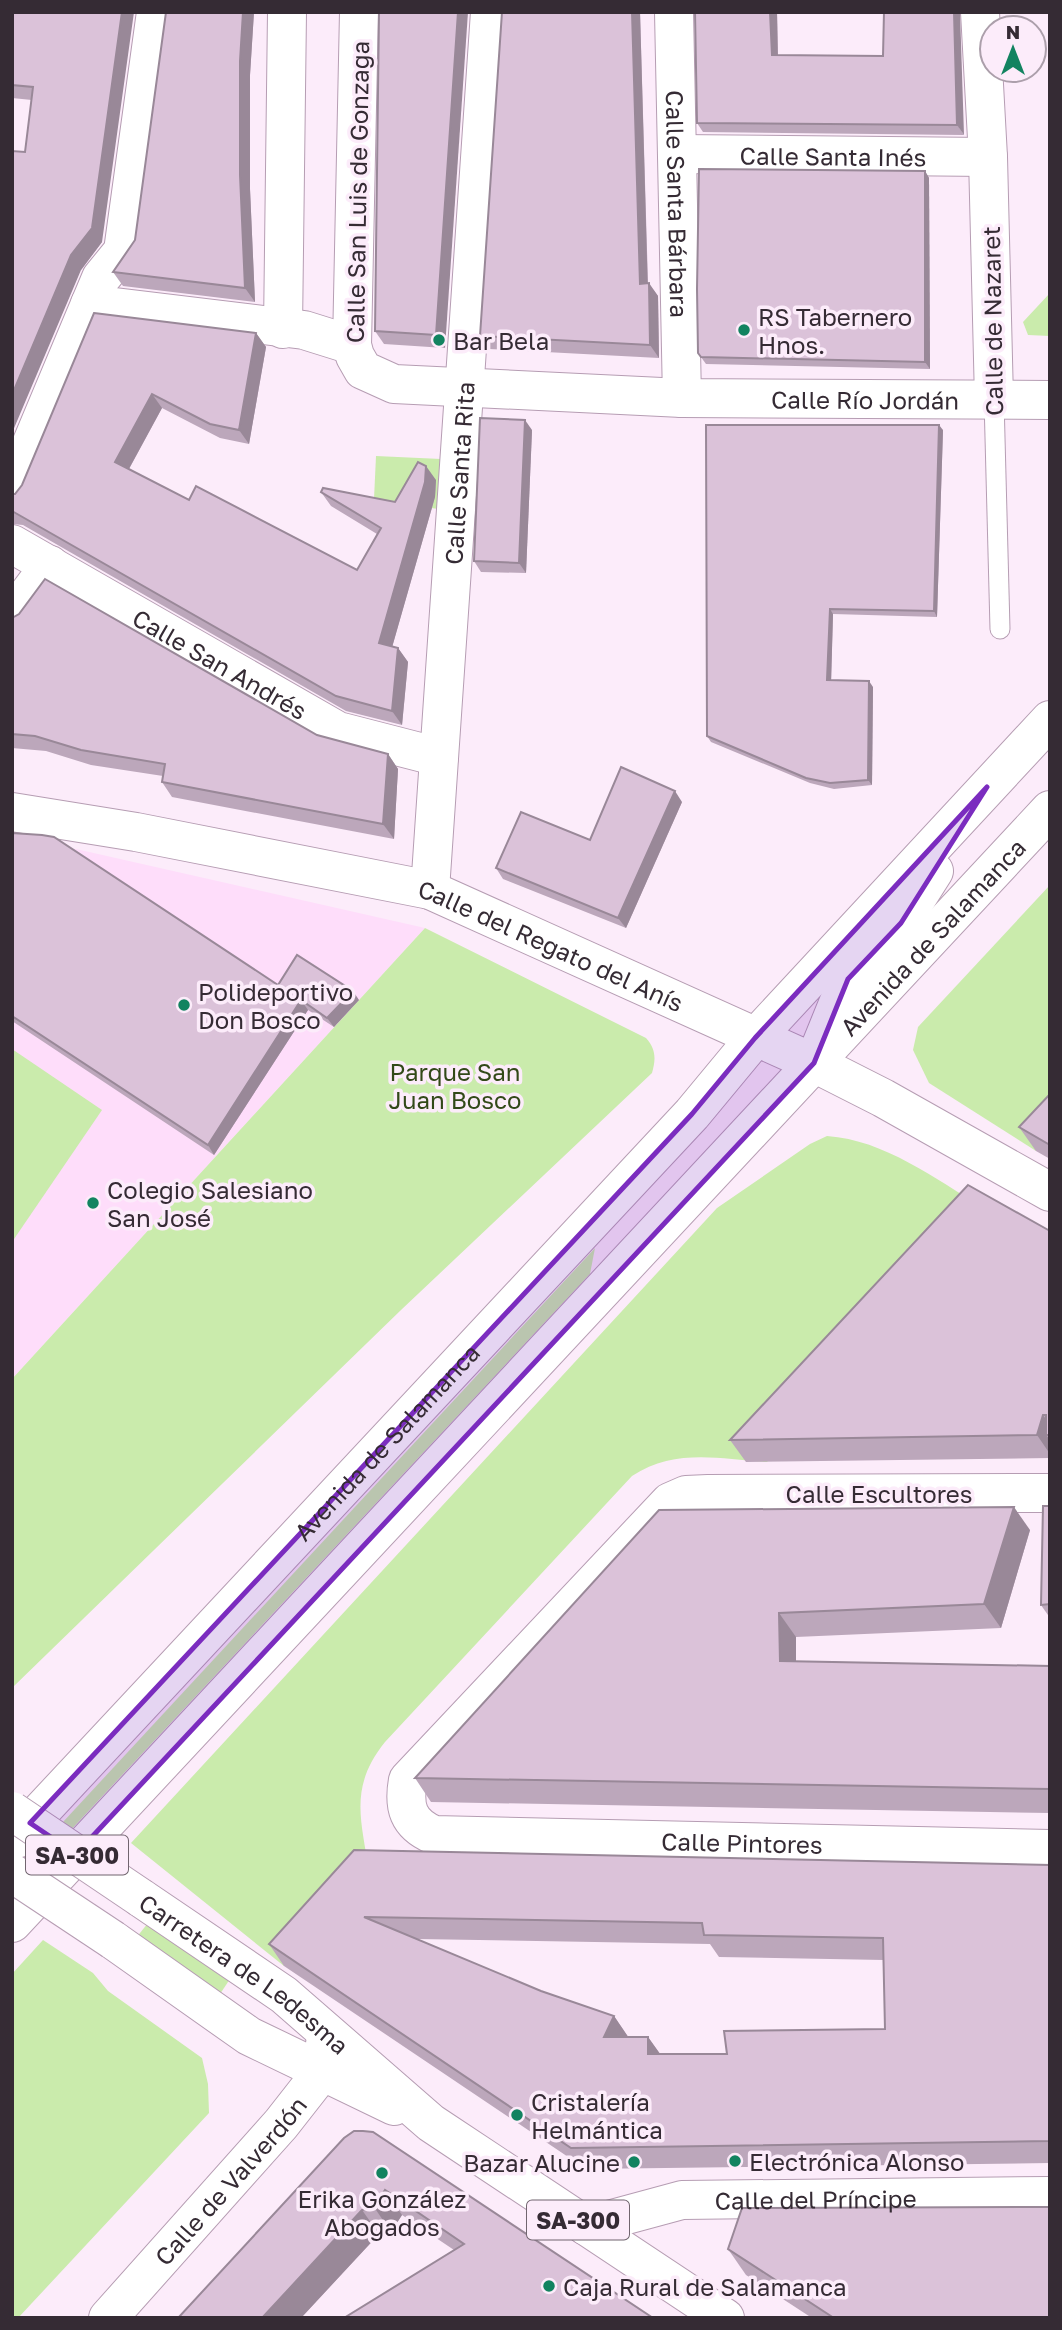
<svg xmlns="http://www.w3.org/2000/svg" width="1062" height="2330" viewBox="0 0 1062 2330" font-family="'Golos Text',sans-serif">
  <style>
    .built { fill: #feddfa }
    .green { fill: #caebac }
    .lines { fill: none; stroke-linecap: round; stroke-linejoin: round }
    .lane-casing { stroke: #b69db3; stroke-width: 21 }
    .street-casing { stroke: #b69db3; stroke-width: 40 }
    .primary-casing { stroke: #b69db3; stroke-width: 40 }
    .highway-casing { stroke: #b69db3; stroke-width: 40 }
    .lane { stroke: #fff; stroke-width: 19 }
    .street { stroke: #fff; stroke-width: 38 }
    .primary { stroke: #fff; stroke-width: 38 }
    .highway { stroke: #fff; stroke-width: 38 }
    .highway-bridge-casing { stroke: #b69db3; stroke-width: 40; stroke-linecap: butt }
    .highway-bridge { stroke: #fff; stroke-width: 38 }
    .wall { fill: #bca7bb; fill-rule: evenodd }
    .shaded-wall { fill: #998898 }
    .building { fill: #dbc2d9; stroke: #998898; stroke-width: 2; fill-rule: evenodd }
    .marked { fill: #7b2cbf; fill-opacity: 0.2; stroke: #7b2cbf; stroke-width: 5; stroke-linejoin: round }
    .poi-dot { fill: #128360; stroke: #fcecfa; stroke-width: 2.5 }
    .labels { text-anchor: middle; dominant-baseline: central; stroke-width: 7; stroke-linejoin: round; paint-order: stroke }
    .shield { fill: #fcecfa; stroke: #71656f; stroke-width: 2 }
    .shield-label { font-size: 23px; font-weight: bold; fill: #352b34 }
    .street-label { font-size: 24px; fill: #352b34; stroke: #fcecfa }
    .poi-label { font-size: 24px; fill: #352b34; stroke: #fcecfa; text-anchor: start }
    .park-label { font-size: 24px; fill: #324918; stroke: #fcecfa }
  </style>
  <rect width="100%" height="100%" fill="#fcecfa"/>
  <path class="built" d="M12,843L76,849L425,928L12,1379Z"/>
  <g class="green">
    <path d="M1050,293V336L1028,335L1023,322Z"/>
    <path d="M376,456L441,459L438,509L374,499Z"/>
    <path d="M1050,885V1136L1036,1151L929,1083L913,1050L918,1027Z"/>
    <path d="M425,928L646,1038C656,1049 656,1059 652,1073L401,1310L12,1688V1379Z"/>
    <path d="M12,1049L102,1110L12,1242Z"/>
    <path d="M827,1136C885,1140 935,1179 984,1208L767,1462C719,1459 675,1448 632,1476L385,1742C349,1787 361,1819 369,1871L284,1966L131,1843L717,1208L810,1144Z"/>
    <path d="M595,1248L590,1274L12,1893V1877Z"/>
    <path d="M148,1923L230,1979L220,1994L136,1938Z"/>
    <path d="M43,1940L93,1973L108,1991L202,2058L208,2084L209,2113L18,2318H12V1974Z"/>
  </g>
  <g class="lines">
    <defs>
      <path id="lane" d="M994,399L1000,629"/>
      <g id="street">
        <path id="s1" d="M359,12L352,345L355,356L363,370L394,384L682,398L1050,400"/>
        <path id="s2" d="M674,12L682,398"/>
        <path d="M980,12L988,157L994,399"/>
        <path id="s3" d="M677,154L988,157"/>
        <path d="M90,304L304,330L352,345"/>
        <path d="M283,329L287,12"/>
        <path d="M12,490L101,278L123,251L156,12"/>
        <path id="s4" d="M12,544L338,731L439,757"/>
        <path d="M12,616L50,565"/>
        <path id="s5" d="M12,812L136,832L430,890L814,1063L883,1098L1050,1192"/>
        <path id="s6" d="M430,890L490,12"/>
        <path id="s7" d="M1050,1493L708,1494L686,1495L670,1502L408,1780C403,1807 408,1824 434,1835L1050,1849"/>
        <path id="s8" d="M586,2226L682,2200L1050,2196"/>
        <path id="s9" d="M108,2318L281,2124L321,2073L326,2037"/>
      </g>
      <g id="primary">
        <path d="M820,1048L848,979L901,923L934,871"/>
        <path id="s10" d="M12,1842L692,1114L755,1038L1050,720"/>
        <path id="s11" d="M12,1923L1050,810"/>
      </g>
      <g id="highway">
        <path id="s12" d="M141,1898L284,1995L431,2123L725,2318"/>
        <path d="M113,1940L249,2036L394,2106"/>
      </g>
    </defs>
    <use href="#lane" class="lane-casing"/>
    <use href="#street" class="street-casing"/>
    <use href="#primary" class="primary-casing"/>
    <use href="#highway" class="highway-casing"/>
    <use href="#lane" class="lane"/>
    <use href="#street" class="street"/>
    <use href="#primary" class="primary"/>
    <use href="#highway" class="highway"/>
    <defs>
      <g id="highway-bridge">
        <path d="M12,1811L141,1898"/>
        <path d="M12,1873L113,1940"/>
      </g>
    </defs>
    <use href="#highway-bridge" class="highway-bridge-casing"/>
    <use href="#highway-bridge" class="highway-bridge"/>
  </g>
  <g class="wall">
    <path d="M12,12L102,242L81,270L25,152L32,100L12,98Z"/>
    <path d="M166,12H254L250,75V189L255,302L123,286L113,272L135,240Z"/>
    <path d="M379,12L445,348L384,344L375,331Z"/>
    <path d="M502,12H640L648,283L658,296L659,358L489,349L480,336Z"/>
    <path d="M695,12H777L778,55L883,56L884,12L964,135L703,132L697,123Z"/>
    <path d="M925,171L929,178L930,369L706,364L698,353Z"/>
    <path d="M94,313L256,333L266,347L249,444L220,438L162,408L129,469L189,500L357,570L377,534L331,506L321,492L395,502L436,480L435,497L392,647L398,648L408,662L402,725L346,711L23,525L12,524V494H15L22,485Z"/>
    <path d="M532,430L526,573L481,572L474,561Z"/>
    <path d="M943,430L937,617L833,614L831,680L873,687L872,785L834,789L810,783L711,742L707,736Z"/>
    <path d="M12,618L317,735L388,754L398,769L394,839L172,797L162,782L163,776L91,765L46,751L12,748Z"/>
    <path d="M682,802L626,928L503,879L496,868L590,840Z"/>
    <path d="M12,833L278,985L359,1000L334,1027L308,1010L214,1155L12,1021Z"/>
    <path d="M1050,1094V1159L1036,1151L1019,1127Z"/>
    <path d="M1050,1231V1458L746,1462L730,1440Z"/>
    <path d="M1050,1506V1618L1041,1605Z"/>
    <path d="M659,1510L1030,1530L1001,1628L796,1637V1661L1050,1666V1813L431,1802L415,1778Z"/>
    <path d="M354,1850L1050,1865V2163L586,2169L284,1966L269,1944ZM417,1939L710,1944L719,1957L884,1960L885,2029L727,2054H660L648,2037H628L614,2016L541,1991Z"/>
    <path d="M344,2138L653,2318L454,2250L402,2215L391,2232L379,2234L301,2318H178Z"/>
    <path d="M728,2249L1050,2318H812L746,2275Z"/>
  </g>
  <g class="shaded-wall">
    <path d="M122,12H134L102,242L81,270L12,433V395Z"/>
    <path d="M243,12H254L250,75V189L255,302L245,288L240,175V61Z"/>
    <path d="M458,12H468L445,348L436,335Z"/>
    <path d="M632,12H640L648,296L640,284Z"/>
    <path d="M770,12H777L778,65L772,55Z"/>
    <path d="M954,12H960L964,135L957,125Z"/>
    <path d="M925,171L929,178L930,369L925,362Z"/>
    <path d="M649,283L658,296L659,358L650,345Z"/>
    <path d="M256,333L266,347L249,444L239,430Z"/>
    <path d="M152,394L162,408L125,476L115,462Z"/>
    <path d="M525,420L532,430L526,573L519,563Z"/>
    <path d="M939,425L943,430L937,617L934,611Z"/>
    <path d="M426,466L436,480L435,497L389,658L379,643Z"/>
    <path d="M830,609L833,614L831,685L827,680Z"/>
    <path d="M398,648L408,662L402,725L392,711Z"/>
    <path d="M869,681L873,687L872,785L868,780Z"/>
    <path d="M388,754L398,769L394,839L383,824Z"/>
    <path d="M675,791L682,802L626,928L618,918Z"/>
    <path d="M353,991L359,1000L334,1027L327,1018Z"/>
    <path d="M301,1000L308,1010L214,1155L208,1145Z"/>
    <path d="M1043,1415L1050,1425L1046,1435L1050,1440V1454L1037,1435Z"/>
    <path d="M1014,1507L1030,1530L1001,1628L984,1604Z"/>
    <path d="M779,1613L796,1637V1684L780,1661Z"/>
    <path d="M614,2016L629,2038L604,2037Z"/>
    <path d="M648,2037L663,2058L648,2054Z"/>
    <path d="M385,2190L402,2215L391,2232L374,2207Z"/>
    <path d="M362,2210L379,2234L301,2318H262Z"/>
  </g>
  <g class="building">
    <path d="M12,12H122L92,228L71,255L12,395V151L25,152L33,87L12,85Z"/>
    <path d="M166,12H243L240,61V175L245,288L113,272L135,240Z"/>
    <path d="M379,12H458L436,335L375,331Z"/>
    <path d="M502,12H632L640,284L649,283L650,345L480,336Z"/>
    <path d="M695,12H770L772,55L883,56L884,12H954L957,125L697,123Z"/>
    <path d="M699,169L925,171V362L701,357L698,353L697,289Z"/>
    <path d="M94,313L256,333L239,430L210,424L152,394L115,462L189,500L196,486L357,570L381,528L321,492L323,488L395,502L418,462L426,466L425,482L379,643L398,648L392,711L336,696L12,511V494H15L22,485Z"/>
    <path d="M480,418L525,420L519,563L474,561Z"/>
    <path d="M706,425H939L934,611L830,609L827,680L869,681L868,780L830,783L806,778L707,736Z"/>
    <path d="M45,579L317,735L388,754L383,824L162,782L165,764L81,750L35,736L12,734V618L19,614Z"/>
    <path d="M621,767L675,791L618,918L496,868L521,812L590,840Z"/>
    <path d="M12,833L42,835L54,837L278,985L297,955L353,991L327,1018L301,1000L208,1145L12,1016Z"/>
    <path d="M1050,1094V1145L1019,1127Z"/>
    <path d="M968,1185L1050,1231V1435H1046V1415H1043L1037,1435L730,1440Z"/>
    <path d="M1043,1506H1050V1604L1041,1605Z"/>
    <path d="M1014,1507L984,1604L779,1613L780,1661L1050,1666V1789L415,1778L659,1510Z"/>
    <path d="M354,1850L1050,1865V2141L571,2148L269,1944ZM364,1917L702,1923L704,1935L883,1938L885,2029L724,2031L727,2054H648V2037H604L614,2016L541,1991Z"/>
    <path d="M354,2131H363L373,2132L653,2318H344L464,2244L385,2190L374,2207L362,2210L262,2318H178L344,2138Z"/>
    <path d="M1050,2207V2318H834L728,2249L742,2208Z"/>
  </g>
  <path class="marked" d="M987,787L901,923L848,979L814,1063L76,1854L30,1823L692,1114L755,1038Z"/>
  <g class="poi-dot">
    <circle cx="744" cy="330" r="7"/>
    <circle cx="439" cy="340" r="7"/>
    <circle cx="184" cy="1005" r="7"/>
    <circle cx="93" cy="1203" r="7"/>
    <circle cx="517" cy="2115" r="7"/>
    <circle cx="735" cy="2161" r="7"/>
    <circle cx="634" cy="2162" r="7"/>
    <circle cx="382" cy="2173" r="7"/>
    <circle cx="549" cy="2286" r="7"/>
  </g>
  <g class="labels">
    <g class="shield">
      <rect x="26" y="1835.5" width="102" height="39" rx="5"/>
      <rect x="527" y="2200.5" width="102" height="39" rx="5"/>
    </g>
    <g class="shield-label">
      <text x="77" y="1855">SA-300</text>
      <text x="578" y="2220">SA-300</text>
    </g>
    <g class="street-label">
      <text stroke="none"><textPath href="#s3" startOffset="156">Calle Santa Inés</textPath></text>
      <text transform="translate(357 192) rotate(-89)">Calle San Luis de Gonzaga</text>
      <text stroke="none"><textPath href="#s2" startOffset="192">Calle Santa Bárbara</textPath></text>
      <text transform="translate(992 321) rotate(-91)">Calle de Nazaret</text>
      <text stroke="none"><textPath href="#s1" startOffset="866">Calle Río Jordán</textPath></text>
      <text stroke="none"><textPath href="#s6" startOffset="418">Calle Santa Rita</textPath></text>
      <text stroke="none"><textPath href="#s4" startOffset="240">Calle San Andrés</textPath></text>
      <text stroke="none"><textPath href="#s11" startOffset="1349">Avenida de Salamanca</textPath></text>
      <text stroke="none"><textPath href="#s5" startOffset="558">Calle del Regato del Anís</textPath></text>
      <text stroke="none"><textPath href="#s10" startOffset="548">Avenida de Salamanca</textPath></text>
      <text x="879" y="1493">Calle Escultores</text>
      <text stroke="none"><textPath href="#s7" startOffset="1139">Calle Pintores</textPath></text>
      <text stroke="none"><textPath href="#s12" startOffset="128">Carretera de Ledesma</textPath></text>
      <text stroke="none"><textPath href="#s9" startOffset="184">Calle de Valverdón</textPath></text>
      <text stroke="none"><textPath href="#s8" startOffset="233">Calle del Príncipe</textPath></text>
    </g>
    <g class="poi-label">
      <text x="758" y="316">RS Tabernero<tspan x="758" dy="28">Hnos.</tspan></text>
      <text x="453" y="340">Bar Bela</text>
      <text x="198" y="991">Polideportivo<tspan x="198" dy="28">Don Bosco</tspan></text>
      <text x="107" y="1189">Colegio Salesiano<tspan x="107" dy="28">San José</tspan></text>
      <text x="531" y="2101">Cristalería<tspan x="531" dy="28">Helmántica</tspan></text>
      <text x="749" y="2161">Electrónica Alonso</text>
      <text x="620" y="2162" text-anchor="end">Bazar Alucine</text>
      <text x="382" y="2198" text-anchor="middle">Erika González<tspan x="382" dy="28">Abogados</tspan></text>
      <text x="563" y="2286">Caja Rural de Salamanca</text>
    </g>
    <g class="park-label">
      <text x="455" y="1071">Parque San<tspan x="455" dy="28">Juan Bosco</tspan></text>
    </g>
  </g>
  <rect width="1062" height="2330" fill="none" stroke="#352b34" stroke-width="28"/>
  <g transform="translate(1013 49)"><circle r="33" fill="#fcecfa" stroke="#ac9fab" stroke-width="2"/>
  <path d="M0-5L12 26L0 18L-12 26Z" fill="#128360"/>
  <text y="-10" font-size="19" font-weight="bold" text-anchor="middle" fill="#352b34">N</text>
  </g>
</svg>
